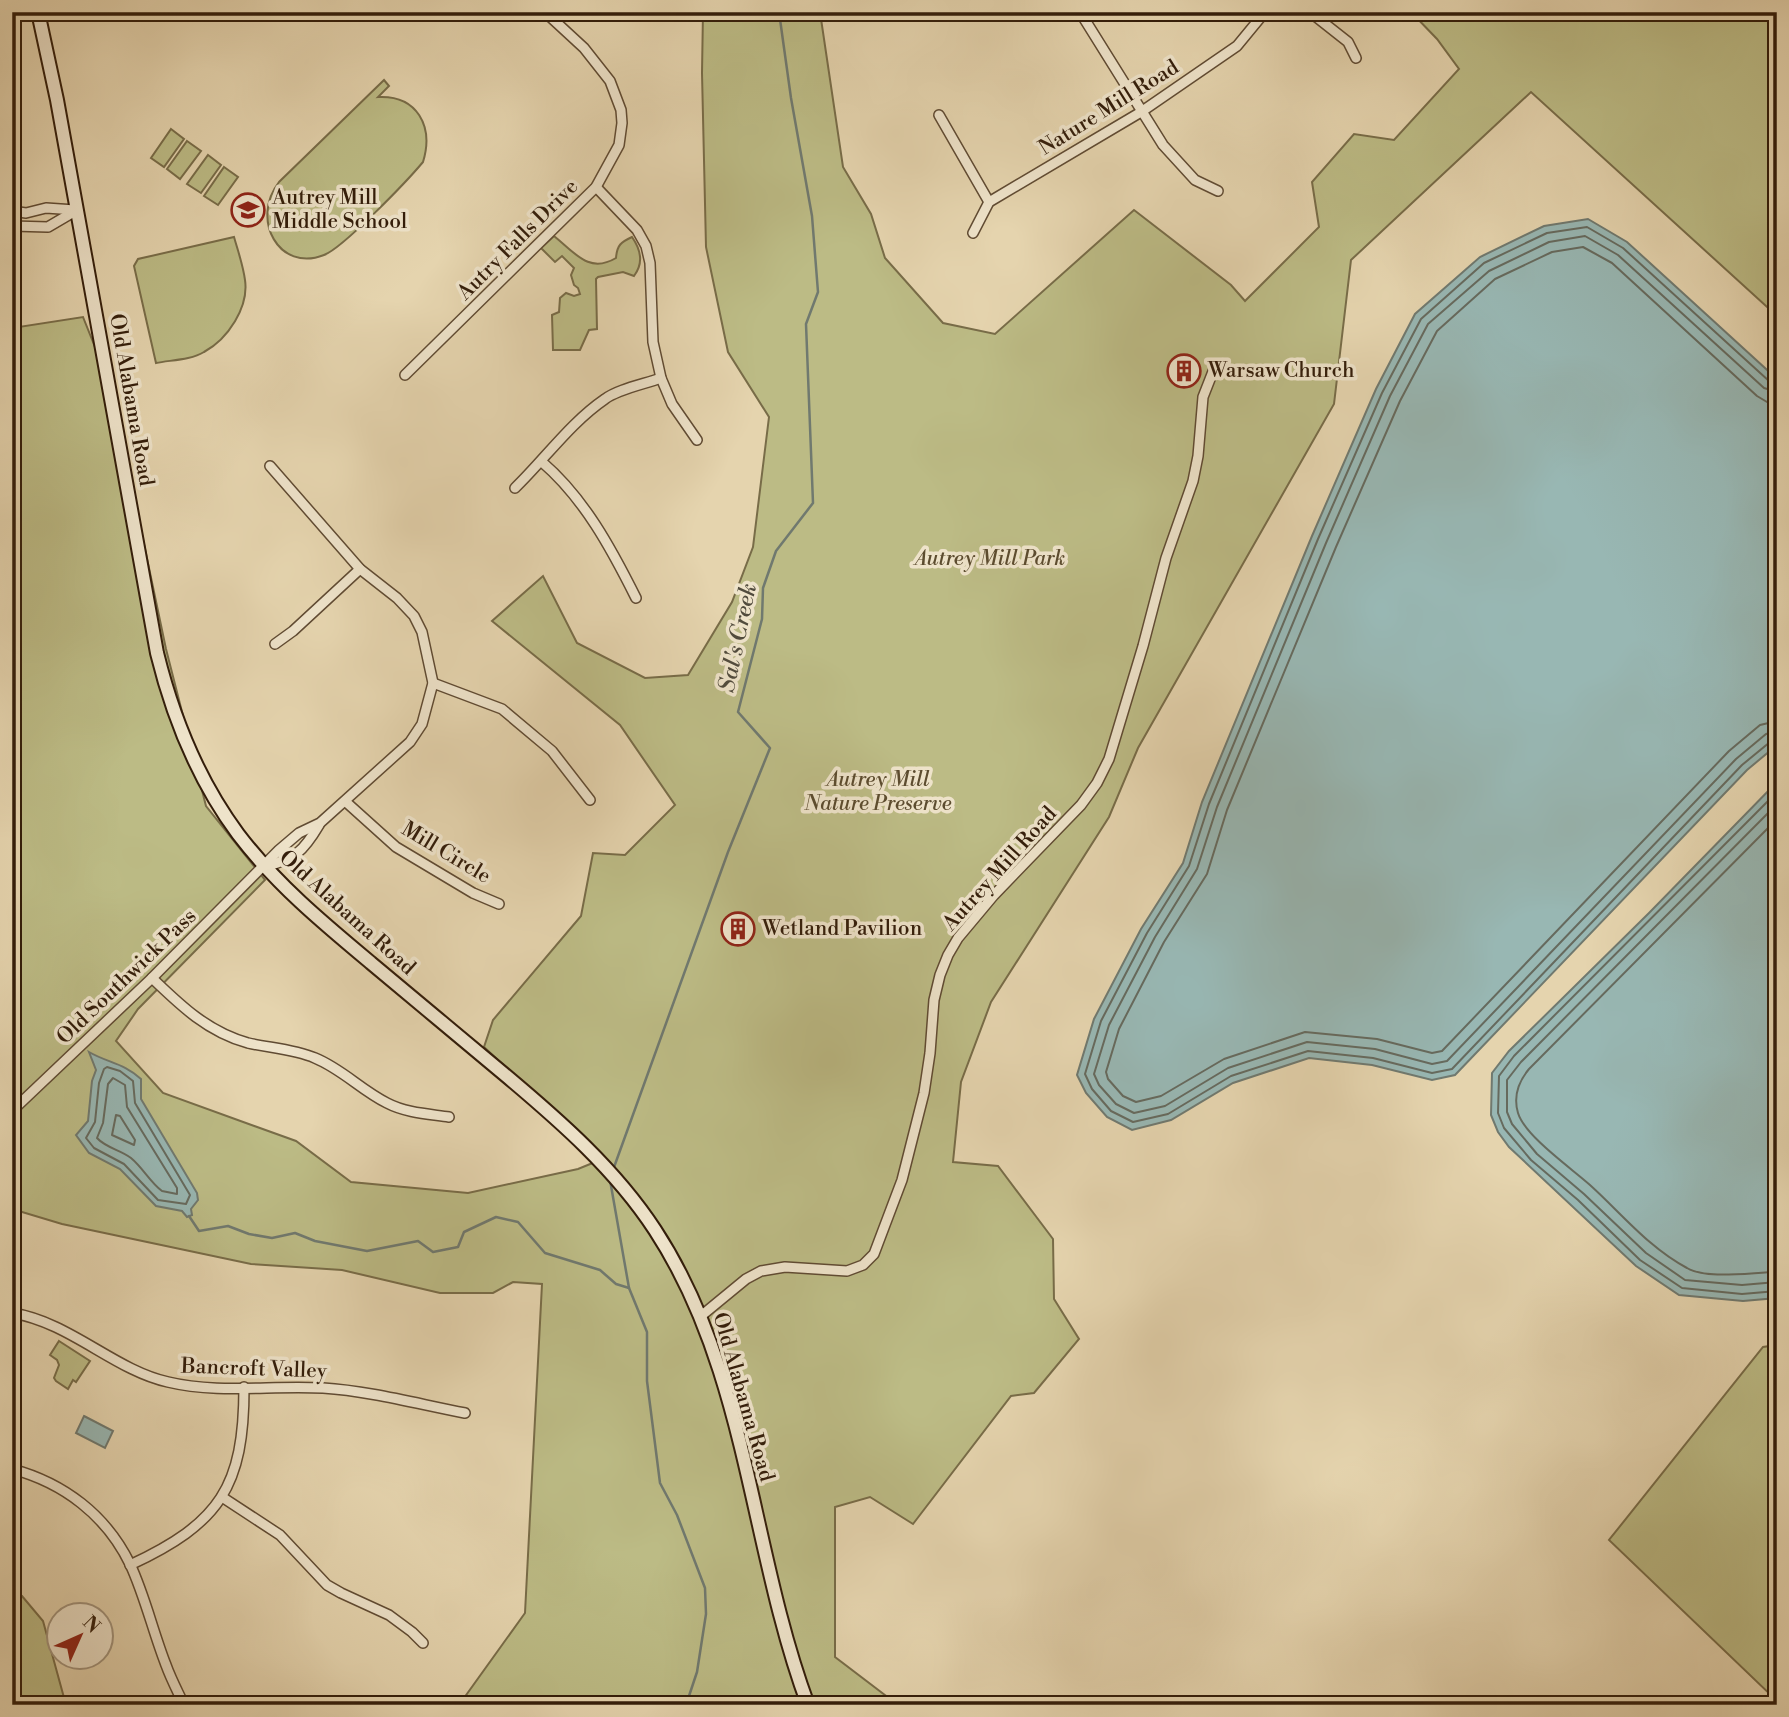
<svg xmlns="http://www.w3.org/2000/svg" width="1789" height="1717" viewBox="0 0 1789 1717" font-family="'Libre Bodoni',serif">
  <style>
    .green { fill: #bcbb85; stroke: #786c48; stroke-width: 2; fill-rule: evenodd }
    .water { fill: #98b7b3; stroke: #70796f; stroke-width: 2 }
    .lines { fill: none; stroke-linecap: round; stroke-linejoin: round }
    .shore { stroke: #666a5e; stroke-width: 2 }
    .stream { stroke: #70796f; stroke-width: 2.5 }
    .minor-casing { stroke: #604b33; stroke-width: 12 }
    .secondary-casing { stroke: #331d0a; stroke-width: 16 }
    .minor { stroke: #eee3ca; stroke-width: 9 }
    .secondary { stroke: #eee3ca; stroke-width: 12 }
    .labels { text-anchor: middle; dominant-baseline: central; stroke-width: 7; stroke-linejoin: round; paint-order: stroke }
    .street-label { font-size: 21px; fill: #331d0a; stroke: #eee3ca }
    .poi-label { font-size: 21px; fill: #331d0a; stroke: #eee3ca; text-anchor: start }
    .park-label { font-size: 21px; font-style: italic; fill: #5c4c2f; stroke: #eee3ca }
    .water-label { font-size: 23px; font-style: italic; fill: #514b3d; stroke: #eee3ca }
  </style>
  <rect width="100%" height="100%" fill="#e5d4ae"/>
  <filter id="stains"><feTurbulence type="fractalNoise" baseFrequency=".00286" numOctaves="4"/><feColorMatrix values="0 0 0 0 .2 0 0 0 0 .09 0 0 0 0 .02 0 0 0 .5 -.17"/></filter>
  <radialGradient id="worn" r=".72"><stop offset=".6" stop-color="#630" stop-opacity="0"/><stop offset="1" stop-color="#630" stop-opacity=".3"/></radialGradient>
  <g class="green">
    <path d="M703,12H820L843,167L871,214L885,258L943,323L995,334L1134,210L1231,285L1245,301L1319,227L1312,182L1354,134L1394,140L1459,69L1437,39L1411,12C1448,12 1484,18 1522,21L1530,12H1777V316L1531,92L1351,260L1334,404L1138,748L1109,817L991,1002L961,1082L953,1162L998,1166L1053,1239L1054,1299L1079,1339L1034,1393L1011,1396L913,1524L870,1497L835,1507V1657L898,1705H459L525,1613L542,1284L513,1282L493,1293H440L342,1270L251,1264L62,1224L12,1209V328L83,317L111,387L166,649L206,806L265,880L138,1009L116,1041L163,1093L296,1141L351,1182L468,1193L578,1169L600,1160L582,1138L484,1047L493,1020L581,916L593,853L625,855L675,805L620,725L492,621L543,576L577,643L645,678L688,675L732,602L753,547L769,417L728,352L706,247L702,73ZM722,1331L749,1455L710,1333Z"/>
    <path d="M384,80L389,86L378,97C417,95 434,126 423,162C408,180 343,248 324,255C279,273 250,219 279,182Z"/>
    <path d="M171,129L184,139L164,167L151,158Z"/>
    <path d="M187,141L201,151L180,179L167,169Z"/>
    <path d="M208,155L221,165L201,193L187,184Z"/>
    <path d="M224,167L238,177L218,205L204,196Z"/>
    <path d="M554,236C575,253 589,274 616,258C617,245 621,242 632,237C641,250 644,263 634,276L623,272L598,277L596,279L597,329L589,330L580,350H553L552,315L559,312L560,298L566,293L574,296L580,294L578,288L574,285L571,275L574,268L562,256L555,262L541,248Z"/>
    <path d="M234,237C238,251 243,265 245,280C249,307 228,339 204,352C191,360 171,360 156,363L134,266L138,259Z"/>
    <path d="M59,1341L90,1361L76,1382L73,1380L68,1389L56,1381L54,1378L59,1365L57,1360L50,1355Z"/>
    <path d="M1777,1345V1701L1609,1540L1763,1347Z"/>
    <path d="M12,1595L22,1596L43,1621L66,1705H12Z"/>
  </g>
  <g class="water">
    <path d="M1588,219L1627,242L1777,379V745L1747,770L1455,1075L1432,1080L1372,1065L1309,1058L1233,1083L1171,1120L1132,1130L1107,1117L1086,1093L1077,1075L1094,1019L1141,929L1183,863L1202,802L1312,536L1376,389L1415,314L1480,257L1544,226Z"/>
    <path d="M1777,782V1298L1743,1301L1679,1295L1636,1266L1509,1147L1498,1132L1491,1115L1492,1073L1509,1051L1649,913Z"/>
    <path d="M89,1052C108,1063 124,1063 141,1079V1099L197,1193L198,1200L191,1209L192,1215L187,1217L182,1211L156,1206L120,1169L89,1153L76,1135L88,1121L92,1081L96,1070Z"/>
    <path d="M84,1416L113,1431L105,1448L76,1433Z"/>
  </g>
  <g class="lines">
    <g class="shore">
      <path d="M1777,384L1769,381L1623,248L1587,227L1547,233L1484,263L1421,319L1382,393L1318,539L1209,804L1189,866L1147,933L1101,1021L1085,1074L1092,1089L1111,1111L1133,1122L1168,1114L1231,1076L1308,1051L1373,1058L1432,1073L1452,1069L1742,765L1770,742L1777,740"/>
      <path d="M1777,392L1764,388L1618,255L1585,236L1549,242L1489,271L1428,324L1390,396L1326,543L1217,807L1197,869L1155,937L1109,1025L1094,1074L1099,1085L1116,1104L1134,1113L1165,1106L1228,1068L1307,1042L1375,1049L1432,1064L1447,1061L1736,759L1766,734L1777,731"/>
      <path d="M1777,403L1767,402L1757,396L1612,263L1583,247L1552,252L1495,279L1437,331L1400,401L1336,547L1227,810L1207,874L1164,942L1119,1029L1106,1072L1108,1079L1123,1096L1136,1102L1161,1096L1224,1059L1305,1032L1377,1039L1432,1053L1442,1051L1729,751L1760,725L1777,721"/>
      <path d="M1777,792L1514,1056L1499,1076L1498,1113L1504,1128L1531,1160L1578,1200L1640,1260L1682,1288L1742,1294L1777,1291"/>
      <path d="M1777,804L1521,1062L1507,1080V1112L1512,1124L1537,1154L1584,1194L1646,1253L1685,1280L1742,1285L1777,1282"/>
      <path d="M1777,819L1529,1069C1519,1081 1513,1096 1518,1113C1525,1136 1571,1168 1590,1185C1621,1213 1649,1248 1687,1268C1707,1280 1753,1272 1777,1272"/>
      <path d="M107,1067L120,1071L133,1081L135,1103L190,1195L186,1204L158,1200L124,1164L94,1148L86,1138L95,1122L99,1083L104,1069Z"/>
      <path d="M113,1078L125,1085L127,1107L177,1188V1194L162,1191C150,1182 143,1168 131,1158C121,1150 106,1148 97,1138L103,1123L108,1084Z"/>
      <path d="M116,1115L120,1116L135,1140L134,1145L112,1135Z"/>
    </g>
    <g class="stream">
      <path d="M613,1170L728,852L770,748L738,712L762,619L763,588L776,551L813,503L806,324L818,292L812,216L791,98L779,12"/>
      <path d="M610,1180L629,1288L647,1332V1381L660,1483L677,1515L705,1588L706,1614L697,1672L686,1705"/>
      <path d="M189,1216L199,1231L228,1226L249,1234L272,1238L295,1233L315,1241L367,1251L418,1241L433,1252L458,1247L464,1232L496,1217L518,1222L545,1253L600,1270L616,1284L629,1288"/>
    </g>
    <defs>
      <g id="minor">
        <path d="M1080,12L1163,145L1195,180L1218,191"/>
        <path d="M1310,12L1348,42L1356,58"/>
        <path d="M939,115L989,202"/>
        <path d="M596,187L637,230L646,246L650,263L653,342L661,378L672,404L697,440"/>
        <path d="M12,211L26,213L46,208L75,210"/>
        <path d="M12,226L48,227L77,210"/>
        <path d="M973,233L989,202L1141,112L1237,46L1265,12"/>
        <path d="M405,375L596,187L619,145L622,123L621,110L610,81L584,48L545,12"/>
        <path d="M542,462C584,498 611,548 636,598"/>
        <path d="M515,488C545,459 570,423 605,399C618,389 645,384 661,378"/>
        <path d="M275,644L293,631L360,569"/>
        <path d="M433,683L502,709L552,751L590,800"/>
        <path d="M346,802L396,847L473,893L499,904"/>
        <path d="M264,867C295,859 303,852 319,825"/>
        <path d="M152,978C181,1006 208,1032 248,1043C270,1048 294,1049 315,1058C342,1069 361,1090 387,1103C406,1113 429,1114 449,1117"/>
        <path d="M12,1111L152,978L279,850L299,833L320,823L410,742L422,724L433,683L422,632L414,616L397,598L360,569L270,466"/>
        <path d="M12,1313C70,1322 114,1370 168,1382C218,1394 272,1385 323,1388C370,1391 418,1404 465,1413"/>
        <path d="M701,1316L746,1279L761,1271L785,1267L847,1271L863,1265L874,1254L902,1180L924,1093L930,1053L934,1000L940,975L948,955L958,938L994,895L1081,805L1097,783L1109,759L1143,646L1166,558L1193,481L1198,456L1203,397L1214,369"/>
        <path d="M12,1469C64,1483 106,1515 130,1564C145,1596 153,1632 166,1665C171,1679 178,1692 184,1705"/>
        <path d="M222,1497L280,1535L327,1585L341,1593L389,1615L412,1632L423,1643"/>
        <path d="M130,1565C220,1523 244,1487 244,1387"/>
      </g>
      <path id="secondary" d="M38,12L57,100L157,653C173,718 198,780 238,834C276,884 323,923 371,963C415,1000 460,1037 504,1074C560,1121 615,1169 655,1230C748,1372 750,1549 808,1705"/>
    </defs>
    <use href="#minor" class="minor-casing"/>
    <use href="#secondary" class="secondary-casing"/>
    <use href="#minor" class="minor"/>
    <use href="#secondary" class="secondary"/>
  </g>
  <defs>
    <symbol id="school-ring" viewBox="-11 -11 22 22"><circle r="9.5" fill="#eee3ca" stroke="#8f2418" stroke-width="1.5"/><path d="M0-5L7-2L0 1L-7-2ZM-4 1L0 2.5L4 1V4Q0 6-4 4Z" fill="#8f2418"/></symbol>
    <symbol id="building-ring" viewBox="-11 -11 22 22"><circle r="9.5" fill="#eee3ca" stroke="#8f2418" stroke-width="1.5"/><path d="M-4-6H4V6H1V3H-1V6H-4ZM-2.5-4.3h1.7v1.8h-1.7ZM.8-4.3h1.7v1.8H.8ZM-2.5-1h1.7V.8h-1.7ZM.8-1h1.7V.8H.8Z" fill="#8f2418"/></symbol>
  </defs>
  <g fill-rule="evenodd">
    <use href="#school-ring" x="229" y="191" width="38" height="38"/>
    <use href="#building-ring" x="1165" y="352" width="38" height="38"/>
    <use href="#building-ring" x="719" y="910" width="38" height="38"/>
  </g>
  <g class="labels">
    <g class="street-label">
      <text transform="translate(1109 108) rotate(-32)">Nature Mill Road</text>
      <text transform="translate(518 240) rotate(-45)">Autry Falls Drive</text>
      <text transform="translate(131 400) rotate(80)">Old Alabama Road</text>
      <text transform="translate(446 853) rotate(31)">Mill Circle</text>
      <text transform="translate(1000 869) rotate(-48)">Autrey Mill Road</text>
      <text transform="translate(347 913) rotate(42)">Old Alabama Road</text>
      <text transform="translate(127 977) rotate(-44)">Old Southwick Pass</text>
      <text transform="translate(254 1369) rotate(2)">Bancroft Valley</text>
      <text transform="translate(743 1397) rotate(74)">Old Alabama Road</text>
    </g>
    <g class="poi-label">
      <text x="272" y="198">Autrey Mill<tspan x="272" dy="24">Middle School</tspan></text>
      <text x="1208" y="371">Warsaw Church</text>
      <text x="762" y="929">Wetland Pavilion</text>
    </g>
    <g class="park-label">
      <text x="990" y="559">Autrey Mill Park</text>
      <text x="878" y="780">Autrey Mill<tspan x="878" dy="24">Nature Preserve</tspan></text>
    </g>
    <g class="water-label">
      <text transform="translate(738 638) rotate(-78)">Sal's Creek</text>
    </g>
  </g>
  <rect width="1789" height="1717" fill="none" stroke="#e5d4ae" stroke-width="42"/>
  <rect x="14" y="14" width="1761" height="1689" fill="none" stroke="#331d0a" stroke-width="3.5"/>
  <rect x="21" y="21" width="1747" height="1675" fill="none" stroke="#331d0a" stroke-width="2"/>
  <g transform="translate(80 1636) rotate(45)"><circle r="33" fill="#eee3ca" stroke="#a3947d" stroke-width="2"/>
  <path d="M0-5L12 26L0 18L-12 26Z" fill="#8f2418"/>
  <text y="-10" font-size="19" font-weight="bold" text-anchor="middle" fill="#331d0a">N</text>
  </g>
  <rect width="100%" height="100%" filter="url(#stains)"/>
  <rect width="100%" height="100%" fill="url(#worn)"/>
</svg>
